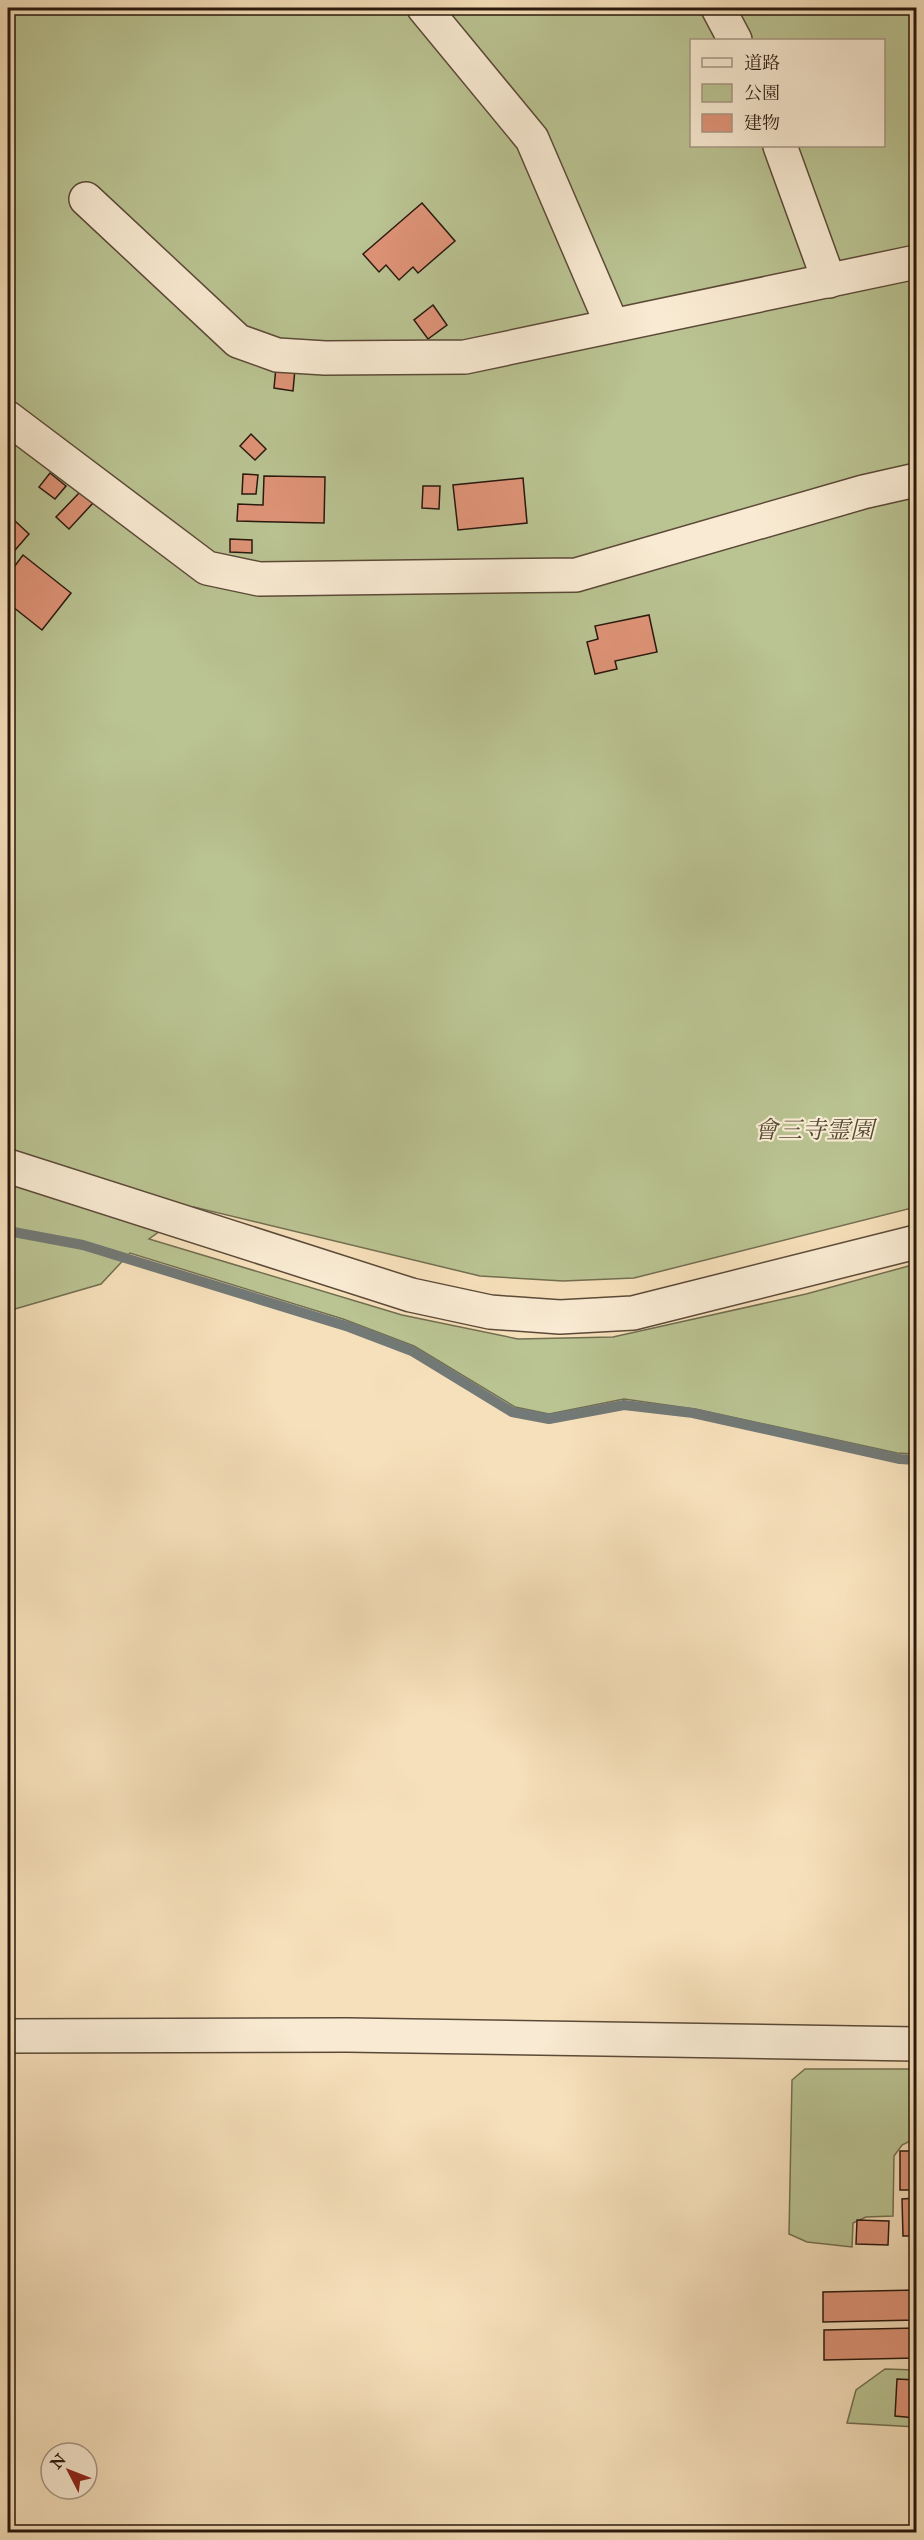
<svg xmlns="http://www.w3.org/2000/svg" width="924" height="2540" viewBox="0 0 924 2540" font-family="'IM FELL Great Primer','Noto Serif JP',serif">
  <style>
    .green { fill: #bac392; stroke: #726e50; stroke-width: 1.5; fill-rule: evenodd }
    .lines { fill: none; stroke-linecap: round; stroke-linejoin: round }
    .stream { stroke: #727976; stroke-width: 10 }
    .building { fill: #de9377; stroke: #29180d; stroke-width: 1.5 }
    .minor-casing { stroke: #5c4a38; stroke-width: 36 }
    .minor { stroke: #f9ebd3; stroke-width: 33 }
    .labels { text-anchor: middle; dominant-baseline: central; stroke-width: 4.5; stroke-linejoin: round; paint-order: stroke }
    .park-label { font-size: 24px; font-style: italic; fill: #544b35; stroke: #f9ebd3 }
  </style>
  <rect width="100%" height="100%" fill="#f6e0bb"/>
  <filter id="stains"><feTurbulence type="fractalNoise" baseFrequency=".00333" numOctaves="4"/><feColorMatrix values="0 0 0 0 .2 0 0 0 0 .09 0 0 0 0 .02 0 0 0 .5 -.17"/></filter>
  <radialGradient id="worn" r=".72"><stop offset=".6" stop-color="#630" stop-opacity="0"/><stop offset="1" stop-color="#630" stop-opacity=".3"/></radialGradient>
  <g class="green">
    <path d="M8,8H916V1207L634,1278L563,1281L480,1276L194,1207L149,1239L402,1315L518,1339L613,1337L806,1294L916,1264V1454L897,1453L695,1409L624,1399L549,1414L515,1407L414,1346L343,1319L130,1253L101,1284L8,1311ZM692,40H884V146H692Z"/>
    <path d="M805,2069H916V2138L902,2145L894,2156L893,2216L866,2217L853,2223L852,2247L807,2242L789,2234L792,2080Z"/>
    <path d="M885,2369L916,2370V2427L847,2423L856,2390Z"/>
  </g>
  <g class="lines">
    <path class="stream" d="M8,1231L83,1245L349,1327L412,1351L512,1412L549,1419L624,1405L693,1413L900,1459L916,1460"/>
  </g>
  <g class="building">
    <path d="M422,203L455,241L418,273L413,267L399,280L386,265L379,272L363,254Z"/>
    <path d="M433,305L447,325L428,339L414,320Z"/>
    <path d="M276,367L295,369L293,391L274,388Z"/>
    <path d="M251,434L266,449L255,460L240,446Z"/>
    <path d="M50,473L66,486L55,499L39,487Z"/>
    <path d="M243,474L258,475L256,494H242Z"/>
    <path d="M264,476L325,477L324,523L237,521L238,504L263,505Z"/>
    <path d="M523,478L527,523L458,530L453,485Z"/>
    <path d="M423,486H440L439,509L422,508Z"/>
    <path d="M80,492L93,503L69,529L56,517Z"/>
    <path d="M14,520L29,534L9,557L8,528Z"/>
    <path d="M230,539L252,540V553L230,552Z"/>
    <path d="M23,555L71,593L42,630L8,603V575Z"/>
    <path d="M649,615L657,652L615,661L617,669L595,674L587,642L598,639L595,626Z"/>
    <rect x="900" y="2151" width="16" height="39"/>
    <path d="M916,2198V2236H903L902,2199Z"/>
    <path d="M857,2220L889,2221L888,2245L856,2244Z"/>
    <path d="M916,2290V2320L823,2322V2292Z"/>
    <path d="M916,2328V2358L824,2360V2330Z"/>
    <path d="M897,2379L916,2380V2418L895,2416Z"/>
  </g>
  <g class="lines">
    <defs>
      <g id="minor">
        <path d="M424,8L532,139L612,325"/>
        <path d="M718,8L735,40"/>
        <path d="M780,146L829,281"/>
        <path d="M86,199L238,341L277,355L325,358L465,357L916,262"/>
        <path d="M8,418L207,568L259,579L576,575L863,492L916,480"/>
        <path d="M8,1166L411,1295L490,1312L560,1317L633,1313L916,1242"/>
        <path d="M8,2036L347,2035L916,2044"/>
      </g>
    </defs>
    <use href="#minor" class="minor-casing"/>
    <use href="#minor" class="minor"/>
  </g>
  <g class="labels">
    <g class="park-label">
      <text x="814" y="1130">會三寺霊園</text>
    </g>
  </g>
  <rect width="924" height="2540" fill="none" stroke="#f6e0bb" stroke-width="30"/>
  <rect x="9" y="9" width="906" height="2522" fill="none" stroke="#29180d" stroke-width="3"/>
  <rect x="15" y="15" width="894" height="2510" fill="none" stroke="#29180d" stroke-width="1.5"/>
  <rect x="690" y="39" width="195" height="108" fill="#f9ebd3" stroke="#a69784" stroke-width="1.5"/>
  <rect x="702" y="58" width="30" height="9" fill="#f9ebd3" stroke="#a69784" stroke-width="1.5"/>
  <text x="744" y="69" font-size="18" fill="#29180d">道路</text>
  <rect x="702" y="84" width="30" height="18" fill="#bac392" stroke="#a69784" stroke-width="1.5"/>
  <text x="744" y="99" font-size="18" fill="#29180d">公園</text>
  <rect x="702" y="114" width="30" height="18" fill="#de9377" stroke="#a69784" stroke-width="1.5"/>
  <text x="744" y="129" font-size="18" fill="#29180d">建物</text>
  <g transform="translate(69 2471) rotate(312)"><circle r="28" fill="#f9ebd3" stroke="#a69784" stroke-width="1.5"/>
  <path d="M0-4.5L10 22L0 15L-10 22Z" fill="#8f2418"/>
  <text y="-9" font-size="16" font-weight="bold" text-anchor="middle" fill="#29180d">N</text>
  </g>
  <rect width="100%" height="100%" filter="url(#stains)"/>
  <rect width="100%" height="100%" fill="url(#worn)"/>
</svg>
